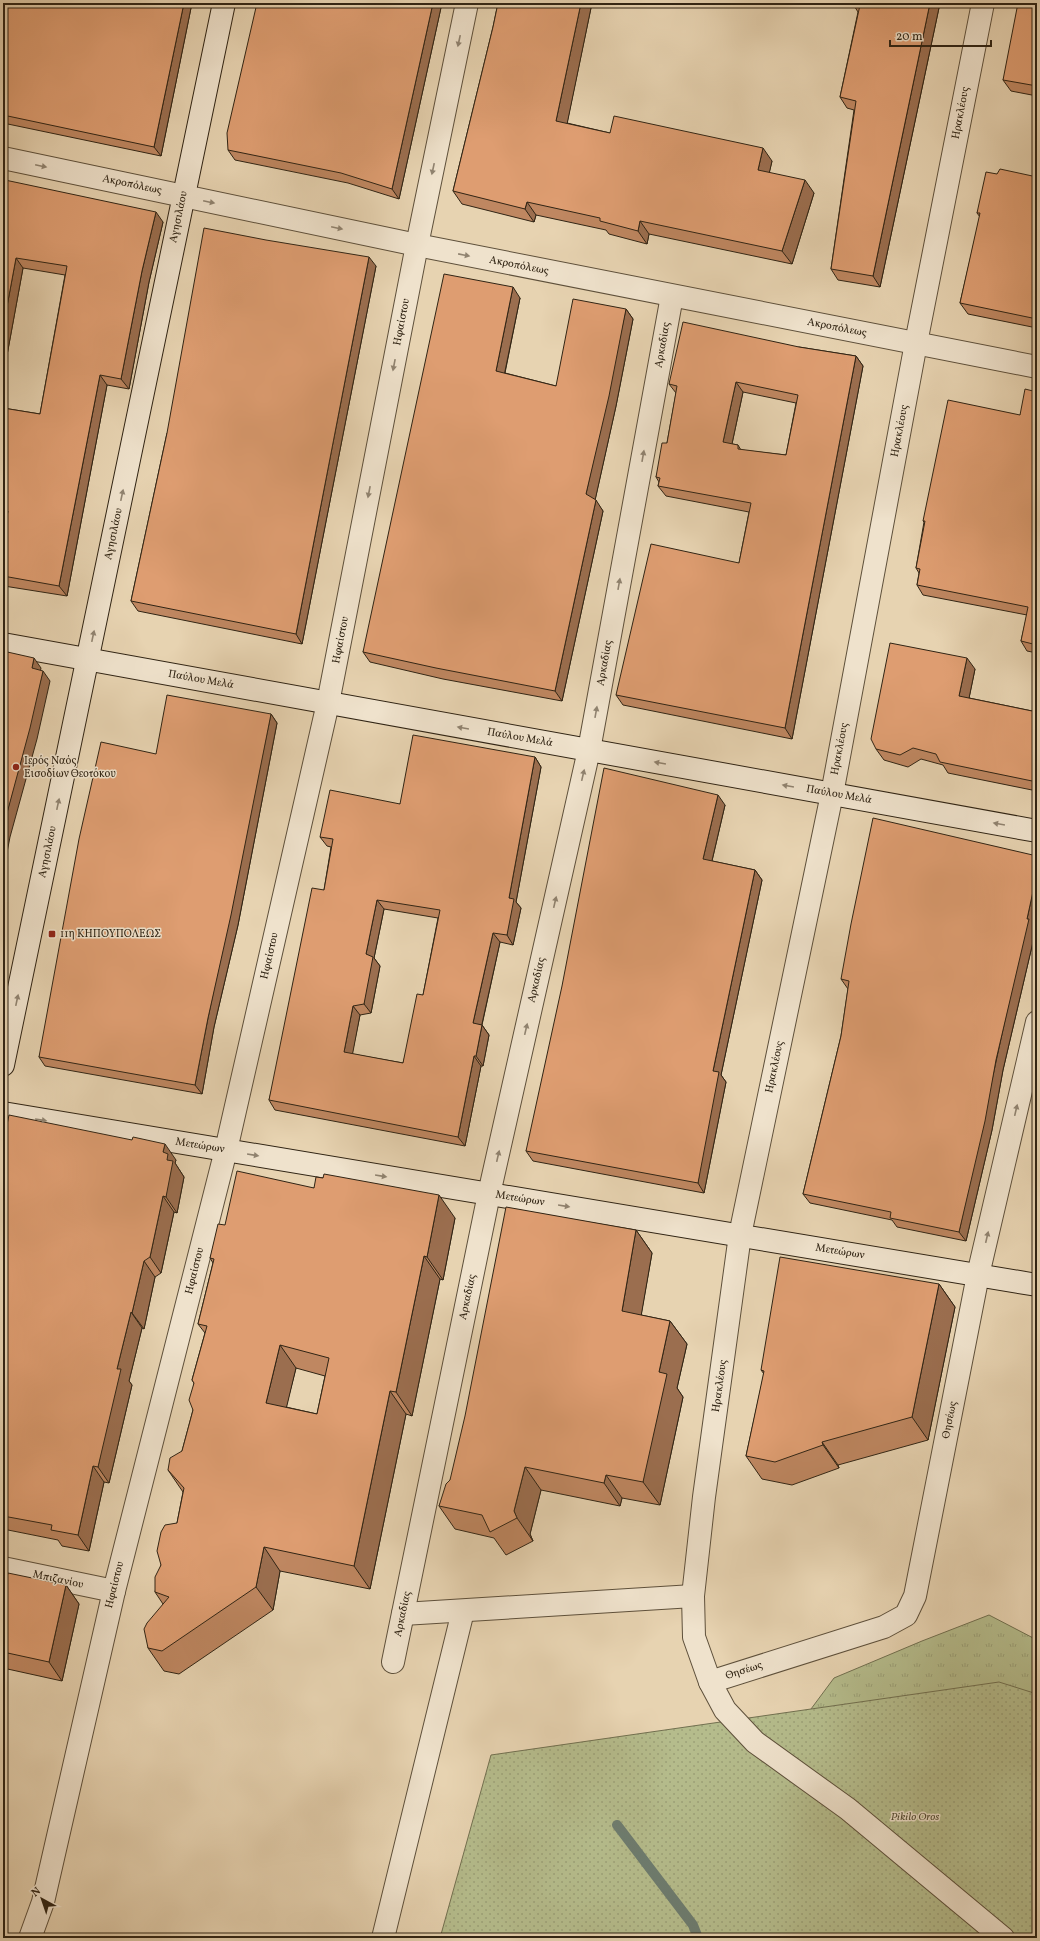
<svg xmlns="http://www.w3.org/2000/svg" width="1040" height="1941" viewBox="0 0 1040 1941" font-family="Vollkorn,serif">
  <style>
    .grass { fill: url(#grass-tufts); stroke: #727050 }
    .park { fill: url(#park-dots); stroke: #727050 }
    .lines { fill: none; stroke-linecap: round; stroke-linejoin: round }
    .stream { stroke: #6e7d70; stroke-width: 10 }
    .street-casing { stroke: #5e503b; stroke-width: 24 }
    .secondary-casing { stroke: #302414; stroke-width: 24 }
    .street { stroke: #efe2cc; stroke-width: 22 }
    .secondary { stroke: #efe2cc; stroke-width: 22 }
    .wall { fill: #bf8761; stroke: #302414; fill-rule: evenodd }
    .shaded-wall { fill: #9b6e4f; stroke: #302414 }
    .building { fill: #de9d71; stroke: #302414; fill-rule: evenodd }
    .oneway { fill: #908370 }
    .poi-dot { fill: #8f2418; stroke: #efe2cc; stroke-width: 1.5 }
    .labels { text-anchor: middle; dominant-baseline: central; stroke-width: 3; stroke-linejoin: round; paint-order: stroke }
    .street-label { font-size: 11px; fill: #302414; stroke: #efe2cc }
    .poi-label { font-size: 11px; fill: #302414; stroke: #efe2cc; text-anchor: start }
    .park-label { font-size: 11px; font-style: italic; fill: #514a32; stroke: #efe2cc }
  </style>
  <defs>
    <pattern id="grass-tufts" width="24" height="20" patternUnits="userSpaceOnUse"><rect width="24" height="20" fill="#b5bc8c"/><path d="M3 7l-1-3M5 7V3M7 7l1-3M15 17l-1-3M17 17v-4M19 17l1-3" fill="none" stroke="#9ca178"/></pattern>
    <pattern id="park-dots" width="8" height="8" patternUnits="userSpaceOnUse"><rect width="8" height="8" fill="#b5bc8c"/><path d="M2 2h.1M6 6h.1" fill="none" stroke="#9ca178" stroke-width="1.8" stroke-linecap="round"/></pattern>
  </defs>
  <rect width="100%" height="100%" fill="#e7d3b1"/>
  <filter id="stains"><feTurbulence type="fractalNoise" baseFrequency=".005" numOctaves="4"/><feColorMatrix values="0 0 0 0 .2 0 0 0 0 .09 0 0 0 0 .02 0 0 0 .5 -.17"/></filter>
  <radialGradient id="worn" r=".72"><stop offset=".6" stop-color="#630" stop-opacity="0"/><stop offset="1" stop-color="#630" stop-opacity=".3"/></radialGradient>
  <path class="grass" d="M989,1615L1037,1640V1938L811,1709L834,1678L922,1641Z"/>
  <path class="park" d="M999,1682L1037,1694V1938H440L491,1755Z"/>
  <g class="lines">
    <path class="stream" d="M617,1825L693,1925L698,1938"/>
    <defs>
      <g id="street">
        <path d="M983,3L916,343L832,794L740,1235L704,1497L693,1596L694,1637L710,1682L725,1710L755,1742L848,1809L1003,1938"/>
        <path d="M3,158L417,245L1037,367"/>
        <path d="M3,1568L114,1591"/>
        <path d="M403,1614L693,1596"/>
        <path d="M393,1662L489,1194L589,750L672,296"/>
        <path d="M710,1682L884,1627L906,1615L915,1596L978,1275L1037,1022"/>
        <path d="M30,1938L43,1902L114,1591L226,1150L328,703L417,245L467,3"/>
        <path d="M383,1938L463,1611"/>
      </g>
      <g id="secondary">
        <path d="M3,644L1037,831"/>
        <path d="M3,1065L224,3"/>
        <path d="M3,1113L1037,1285"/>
      </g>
    </defs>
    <use href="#street" class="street-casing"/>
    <use href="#secondary" class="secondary-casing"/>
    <use href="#street" class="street"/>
    <use href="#secondary" class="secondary"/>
  </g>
  <g class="wall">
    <path d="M3,3H192L161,156L3,123Z"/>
    <path d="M442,3L399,199L348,183L235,160L228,150Z"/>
    <path d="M498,3H592L567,123L610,133L772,161L769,173L814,193L792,264L649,234L647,244L609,234L606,230L536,215L534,222L462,204L453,191L493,27Z"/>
    <path d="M940,3L880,287L838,280L831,269L854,110L847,108L840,97L858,12L853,4Z"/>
    <path d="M1037,3V96L1011,91L1003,80Z"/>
    <path d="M997,174L1037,177V328L968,314L960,303L980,217L977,213Z"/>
    <path d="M6,181L163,222L149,282L129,389L107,385L67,596L4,586L3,585V539L7,519L3,518V408L40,414L65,275L23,268L3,377Z"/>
    <path d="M376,266L302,644L138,611L131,601L167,433Z"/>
    <path d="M520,298L505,373L556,386L626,309L633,319L616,406L595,500L603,511L562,701L443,679L370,662L363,652Z"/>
    <path d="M799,347L856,356L863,366L792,739L623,705L616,695L739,563L749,512L666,496L658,486L659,482L656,477L667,443L676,393L669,384ZM743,392L796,403L786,455L741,450L738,445L732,444Z"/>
    <path d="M1037,392V653L1027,651L1021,641L1027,615L923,595L917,585L919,573L916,568L924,522L923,521L1020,415Z"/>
    <path d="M975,669L969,698L1037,712V791L948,773L943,765L921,759L908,767L884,760L876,749Z"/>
    <path d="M271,714L277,723L238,925L214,1027L202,1094L45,1066L39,1057L156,754Z"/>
    <path d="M535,757L541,767L516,902L521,908L513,945L500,942L482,1025L489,1035L483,1066H481L465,1146L275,1110L269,1100L324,890L331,847L327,846L320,837L400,804ZM384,909L438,918L423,995L403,1063L352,1054L360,1015L371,1013L380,966L374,958Z"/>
    <path d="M725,805L712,861L755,870L762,880L721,1075L726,1082L704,1193L533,1161L526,1151Z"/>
    <path d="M1034,926L1036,929L1003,1070L992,1130L966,1241L897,1227L892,1220L810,1203L803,1194L841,1036L848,989L841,979Z"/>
    <path d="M3,1144L176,1160L175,1163L184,1177L177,1213L174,1212L161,1273L155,1277L144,1329L142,1328L129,1381L132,1385L109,1483L104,1482L89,1551L62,1546L58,1540L3,1529Z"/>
    <path d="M314,1188L455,1218L443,1280L440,1279L412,1416L406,1414L370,1589L280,1571L273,1610L179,1674L164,1671L148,1648L163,1604L155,1592L161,1565L177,1523L183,1492L168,1470L182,1451L193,1410L194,1383L192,1380L205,1333L198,1324L213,1263L210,1258L225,1225ZM296,1368L325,1376L317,1414L286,1407Z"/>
    <path d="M636,1230L652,1253L641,1315L670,1321L687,1344L677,1388L683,1397L660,1505L622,1498L620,1506L541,1490L530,1534L533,1541L506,1555L494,1538L455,1529L439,1506L450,1480Z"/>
    <path d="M939,1284L955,1307L928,1440L838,1465L839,1468L792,1485L762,1479L746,1456L764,1374L761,1370Z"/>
    <path d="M66,1585L79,1604L62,1681L3,1668V1586H5Z"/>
  </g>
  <g class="shaded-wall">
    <path d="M184,3H192L161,156L154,147Z"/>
    <path d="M433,3H442L399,199L392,189Z"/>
    <path d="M581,3H592L565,134L556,121Z"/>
    <path d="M930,3H940L880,287L873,276Z"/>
    <path d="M763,148L772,161L767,183L758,170Z"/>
    <path d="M805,180L814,193L792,264L782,251Z"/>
    <path d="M527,202L536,215L534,222L525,209Z"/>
    <path d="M156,212L163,222L149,282L129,389L121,379L142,271Z"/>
    <path d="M640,221L649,234L647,244L638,231Z"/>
    <path d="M369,257L376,266L302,644L296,634Z"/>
    <path d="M16,258L23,268L3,377V328Z"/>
    <path d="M513,287L520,298L503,381L496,371Z"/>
    <path d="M626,309L633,319L616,406L594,505L586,494Z"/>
    <path d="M856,356L863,366L792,739L785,728Z"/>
    <path d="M100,375L107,385L67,596L59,586Z"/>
    <path d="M736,382L743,392L730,453L723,442Z"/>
    <path d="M596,500L603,511L562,701L555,691Z"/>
    <path d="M34,658L41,668L39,678L32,668Z"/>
    <path d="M967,658L975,669L967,708L959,696Z"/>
    <path d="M43,671L50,681L37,739L10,837L3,873V828Z"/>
    <path d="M271,714L277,723L238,925L214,1027L202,1094L195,1085L208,1018Z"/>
    <path d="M535,757L541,767L516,902L521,908L513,945L507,935L509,898Z"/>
    <path d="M718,795L725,805L710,869L703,859Z"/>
    <path d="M755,870L762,880L721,1075L726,1082L704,1193L698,1183L713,1071Z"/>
    <path d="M1037,873V912L1034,926L1036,929L1003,1070L992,1130L966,1241L959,1232Z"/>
    <path d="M377,900L384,909L374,958L380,966L371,1013L364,1004L366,954Z"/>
    <path d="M493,933L500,942L480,1033L473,1023Z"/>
    <path d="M353,1006L360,1015L351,1062L344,1052Z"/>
    <path d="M482,1025L489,1035L483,1066L476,1056Z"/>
    <path d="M474,1056L481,1066L465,1146L458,1137Z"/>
    <path d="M165,1144L176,1160L175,1163L184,1177L177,1213L166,1197L167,1160L163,1152Z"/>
    <path d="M439,1195L455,1218L443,1280L427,1257Z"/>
    <path d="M163,1196L174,1212L161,1273L150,1257Z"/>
    <path d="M636,1230L652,1253L638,1334L622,1311Z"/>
    <path d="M424,1256L440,1279L412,1416L396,1392Z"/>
    <path d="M144,1261L155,1277L144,1329L132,1313Z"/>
    <path d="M939,1284L955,1307L928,1440L912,1417Z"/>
    <path d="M131,1312L142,1328L129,1381L132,1385L109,1483L98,1467L117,1369Z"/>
    <path d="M670,1321L687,1344L677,1388L683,1397L660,1505L643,1482L659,1372Z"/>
    <path d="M280,1345L296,1368L282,1426L266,1403Z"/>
    <path d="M390,1391L406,1414L370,1589L354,1566Z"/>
    <path d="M822,1442L838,1465L839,1468L823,1445Z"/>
    <path d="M93,1466L104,1482L89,1551L78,1535Z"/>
    <path d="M525,1467L541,1490L530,1534L533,1541L517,1518L514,1511Z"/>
    <path d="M606,1475L622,1498L620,1506L604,1483Z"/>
    <path d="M264,1547L280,1571L273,1610L256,1587Z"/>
    <path d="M66,1585L79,1604L62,1681L49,1662Z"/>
  </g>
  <g class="building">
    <path d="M3,3H184L154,147L3,115Z"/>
    <path d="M257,3H433L392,189L341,173L228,150L227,133Z"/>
    <path d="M498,3H581L556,121L610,133L614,116L763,148L758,170L805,180L782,251L640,221L638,231L600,221V218L527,202L525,209L453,191L493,27Z"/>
    <path d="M853,3H930L873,276L831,269L856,101L840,97L860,5L853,4Z"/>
    <path d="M1018,3H1037V86L1003,80Z"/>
    <path d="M1000,169L1037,177V319L960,303L980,213H977L986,172L997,174Z"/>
    <path d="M3,178L5,179V180L156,212L142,271L121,379L100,375L59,586L3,576V539L8,511L3,509V408L40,414L67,266L16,258L3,328Z"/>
    <path d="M204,228L266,240L369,257L296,634L131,601L167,433Z"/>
    <path d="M444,274L513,287L496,371L556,386L573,299L626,309L609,396L586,494L596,500L555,691L436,668L363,652Z"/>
    <path d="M683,322L799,347L856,356L785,728L616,695L651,544L739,563L751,503L658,486L660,478L656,477L662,443H667L677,386L669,384ZM736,382L798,395L786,455L738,449V445L723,442Z"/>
    <path d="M1025,389L1037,392V645L1021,641L1028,607L917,585L920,569L916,568L925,521H923L948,400L1020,415Z"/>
    <path d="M890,643L967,658L959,696L1037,712V782L940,762L936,754L913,748L900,755L876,749L871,739Z"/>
    <path d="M3,651L34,658L32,668L43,671L30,728L3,828Z"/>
    <path d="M167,695L271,714L231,915L208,1018L195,1085L39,1057L79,839L101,742L156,754Z"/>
    <path d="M413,735L535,757L509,898L514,899L507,935L493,933L473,1023L482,1025L476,1056H474L458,1137L269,1100L312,888L324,890L333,839L320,837L330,790L400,804ZM377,900L440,910L423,995L417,994L403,1063L344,1052L353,1006L364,1004L373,957L366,954Z"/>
    <path d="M604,768L718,795L703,859L755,870L713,1071L719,1072L698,1183L526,1151L562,986Z"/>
    <path d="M873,818L1037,856V873L1027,919H1029L996,1060L985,1121L959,1232L890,1218L891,1212L803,1194L841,1036L849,981L841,979L851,924Z"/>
    <path d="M9,1115L132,1140L133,1137L165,1144L163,1152L168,1154L167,1160L173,1161L166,1197L163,1196L150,1257L144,1261L132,1313L131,1312L117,1369H121L98,1467L93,1466L78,1535L51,1530L52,1525L3,1516V1144Z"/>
    <path d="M237,1171L314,1188L316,1177L323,1178L324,1174L439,1195L427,1257L424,1256L396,1392L390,1391L354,1566L264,1547L256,1587L162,1651L148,1648L144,1629L147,1623L169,1597L155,1592V1577L161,1565L157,1551L161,1532L165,1525L177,1523L184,1488L168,1470L170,1458L182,1451L193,1410L189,1400L194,1383L192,1380L207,1326L198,1324L214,1259L210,1258L218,1224L225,1225ZM280,1345L329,1358L317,1414L266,1403Z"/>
    <path d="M1037,1174V1185H1035Z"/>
    <path d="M506,1207L636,1230L622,1311L670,1321L659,1372L667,1374L643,1482L606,1475L604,1483L525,1467L514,1511L517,1518L490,1532L482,1515L439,1506L446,1484L450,1480L465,1416Z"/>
    <path d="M780,1257L939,1284L912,1417L822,1442L823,1445L775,1462L746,1456L764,1371L761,1370Z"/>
    <path d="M8,1573L66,1585L49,1662L3,1652V1586H5Z"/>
  </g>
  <defs><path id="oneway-solid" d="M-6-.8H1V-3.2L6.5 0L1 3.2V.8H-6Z"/></defs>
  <g class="oneway">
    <use href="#oneway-solid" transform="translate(459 41) rotate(102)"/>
    <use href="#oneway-solid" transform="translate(41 166) rotate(12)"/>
    <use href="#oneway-solid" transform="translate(433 169) rotate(102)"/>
    <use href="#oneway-solid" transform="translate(209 202) rotate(12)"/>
    <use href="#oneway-solid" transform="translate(337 228) rotate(12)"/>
    <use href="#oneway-solid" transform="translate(464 255) rotate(11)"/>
    <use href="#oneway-solid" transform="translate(394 365) rotate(101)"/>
    <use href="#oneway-solid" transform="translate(643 456) rotate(-80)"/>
    <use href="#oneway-solid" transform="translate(369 492) rotate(101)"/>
    <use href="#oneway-solid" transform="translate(122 495) rotate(-78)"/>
    <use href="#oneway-solid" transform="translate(619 584) rotate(-80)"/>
    <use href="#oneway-solid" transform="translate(93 636) rotate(-78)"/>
    <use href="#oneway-solid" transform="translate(596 712) rotate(-80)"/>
    <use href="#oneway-solid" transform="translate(463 728) rotate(-170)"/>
    <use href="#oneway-solid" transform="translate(660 763) rotate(-170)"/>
    <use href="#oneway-solid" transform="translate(583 775) rotate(-77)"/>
    <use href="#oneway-solid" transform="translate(788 786) rotate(-170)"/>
    <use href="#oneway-solid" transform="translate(58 804) rotate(-78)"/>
    <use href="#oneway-solid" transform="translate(999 824) rotate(-170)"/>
    <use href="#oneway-solid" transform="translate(555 902) rotate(-77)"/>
    <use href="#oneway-solid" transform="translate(17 1000) rotate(-78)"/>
    <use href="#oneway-solid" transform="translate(526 1029) rotate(-77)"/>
    <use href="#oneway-solid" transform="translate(1016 1110) rotate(-77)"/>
    <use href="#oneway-solid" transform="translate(41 1120) rotate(9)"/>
    <use href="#oneway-solid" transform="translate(253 1155) rotate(9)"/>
    <use href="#oneway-solid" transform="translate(498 1156) rotate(-77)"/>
    <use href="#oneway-solid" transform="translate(381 1176) rotate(9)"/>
    <use href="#oneway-solid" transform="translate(564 1206) rotate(9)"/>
    <use href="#oneway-solid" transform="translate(987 1237) rotate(-77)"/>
  </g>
  <g class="poi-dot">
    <circle cx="16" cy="767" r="4"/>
    <rect x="48" y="930" width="8" height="8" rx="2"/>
  </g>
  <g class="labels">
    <g class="street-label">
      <text transform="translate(961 113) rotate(-79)">Ηρακλέους</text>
      <text transform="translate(132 185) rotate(12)">Ακροπόλεως</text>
      <text transform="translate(179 217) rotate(-78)">Αγησιλάου</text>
      <text transform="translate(519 266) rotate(11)">Ακροπόλεως</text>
      <text transform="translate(402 322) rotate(-79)">Ηφαίστου</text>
      <text transform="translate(837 328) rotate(11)">Ακροπόλεως</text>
      <text transform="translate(663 345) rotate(-80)">Αρκαδίας</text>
      <text transform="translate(900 431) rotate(-79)">Ηρακλέους</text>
      <text transform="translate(114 534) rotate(-78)">Αγησιλάου</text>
      <text transform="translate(341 640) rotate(-79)">Ηφαίστου</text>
      <text transform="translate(605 663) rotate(-80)">Αρκαδίας</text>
      <text transform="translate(201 680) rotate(10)">Παύλου Μελά</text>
      <text transform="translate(520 738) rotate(10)">Παύλου Μελά</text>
      <text transform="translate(840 749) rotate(-79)">Ηρακλέους</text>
      <text transform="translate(839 795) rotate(10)">Παύλου Μελά</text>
      <text transform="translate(48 852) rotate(-78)">Αγησιλάου</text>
      <text transform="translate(270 956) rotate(-77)">Ηφαίστου</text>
      <text transform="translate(537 980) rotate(-77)">Αρκαδίας</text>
      <text transform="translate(775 1067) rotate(-78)">Ηρακλέους</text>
      <text transform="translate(200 1146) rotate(9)">Μετεώρων</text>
      <text transform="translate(520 1199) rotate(9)">Μετεώρων</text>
      <text transform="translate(840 1252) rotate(9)">Μετεώρων</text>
      <text transform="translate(195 1271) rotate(-76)">Ηφαίστου</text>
      <text transform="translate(468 1297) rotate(-78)">Αρκαδίας</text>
      <text transform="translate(720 1386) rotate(-82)">Ηρακλέους</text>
      <text transform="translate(950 1420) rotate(-79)">Θησέως</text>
      <text transform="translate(58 1580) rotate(12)">Μπιζανίου</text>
      <text transform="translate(115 1585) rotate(-76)">Ηφαίστου</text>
      <text transform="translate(403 1614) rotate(-78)">Αρκαδίας</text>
      <text transform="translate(744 1671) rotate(-18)">Θησέως</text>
    </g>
    <g class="poi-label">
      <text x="24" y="761">Ιερός Ναός<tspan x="24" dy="13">Εισοδίων Θεοτόκου</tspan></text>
      <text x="60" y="934">11η ΚΗΠΟΥΠΟΛΕΩΣ</text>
    </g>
    <g class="park-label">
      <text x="915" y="1817">Pikilo Oros</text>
    </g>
  </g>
  <rect width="1040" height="1941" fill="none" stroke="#e7d3b1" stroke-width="16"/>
  <rect x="4" y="4" width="1032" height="1933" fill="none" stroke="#302414" stroke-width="2"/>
  <rect x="8" y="8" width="1024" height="1925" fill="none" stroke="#302414"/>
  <g transform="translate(42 1899) rotate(320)" stroke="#efe2cc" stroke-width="3" paint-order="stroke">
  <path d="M0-3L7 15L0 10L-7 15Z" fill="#302414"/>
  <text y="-6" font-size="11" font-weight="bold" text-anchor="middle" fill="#302414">N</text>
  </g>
  <path d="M890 40v6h101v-6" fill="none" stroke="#302414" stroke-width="2"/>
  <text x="896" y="40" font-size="12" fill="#302414" stroke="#efe2cc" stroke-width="3" paint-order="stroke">20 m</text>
  <rect width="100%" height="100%" filter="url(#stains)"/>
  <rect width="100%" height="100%" fill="url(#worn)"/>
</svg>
